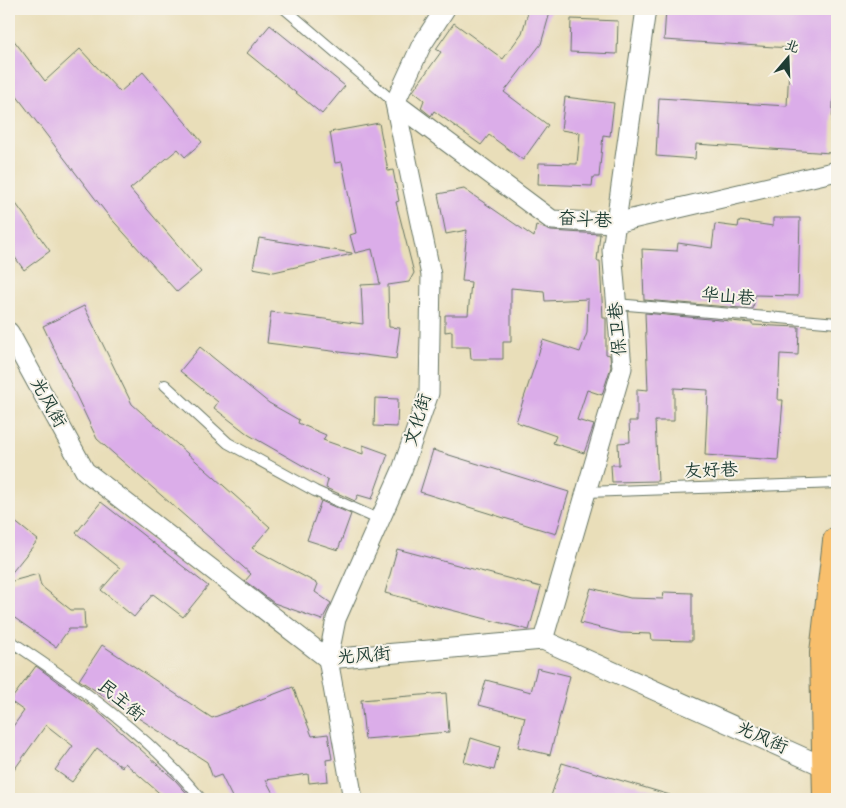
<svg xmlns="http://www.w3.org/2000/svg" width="846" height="808" viewBox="0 0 846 808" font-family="Mynerve,'LXGW WenKai TC',sans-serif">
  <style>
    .building { fill: #dbade9 }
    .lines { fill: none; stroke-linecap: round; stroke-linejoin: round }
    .lane-casing { stroke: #667563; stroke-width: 12 }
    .street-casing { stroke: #667563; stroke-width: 21 }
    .primary-casing { stroke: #667563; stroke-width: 30 }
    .lane { stroke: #fff; stroke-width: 10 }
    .street { stroke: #fff; stroke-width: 19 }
    .primary { stroke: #f8bf6c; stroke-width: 28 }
    .labels { text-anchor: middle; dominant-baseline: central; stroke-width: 4; stroke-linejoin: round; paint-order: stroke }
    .street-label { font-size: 18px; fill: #1f3d34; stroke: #f7f3e8 }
  </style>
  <rect width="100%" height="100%" fill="#f7f3e8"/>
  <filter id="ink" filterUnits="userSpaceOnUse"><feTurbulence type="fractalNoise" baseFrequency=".02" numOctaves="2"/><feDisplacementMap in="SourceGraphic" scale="10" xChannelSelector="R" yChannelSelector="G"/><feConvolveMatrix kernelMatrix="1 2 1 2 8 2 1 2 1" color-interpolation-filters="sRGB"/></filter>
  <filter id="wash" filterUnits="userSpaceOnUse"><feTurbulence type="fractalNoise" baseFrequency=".0096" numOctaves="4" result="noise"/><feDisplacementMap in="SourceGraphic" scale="20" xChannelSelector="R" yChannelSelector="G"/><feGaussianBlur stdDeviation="1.12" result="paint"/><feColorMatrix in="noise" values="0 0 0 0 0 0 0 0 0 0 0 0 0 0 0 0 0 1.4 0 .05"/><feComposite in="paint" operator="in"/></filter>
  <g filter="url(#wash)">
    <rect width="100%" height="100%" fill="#e9deb9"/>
    <g id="blocks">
      <g class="building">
        <path d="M529,9H551L541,44L504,92L548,125L523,160L489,135L481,145L434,111L431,116L421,108L424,100L413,91L441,52L436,49L454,23L503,59L522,33Z"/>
        <path d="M666,9H837L831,153L696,144L695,159L656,156L659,98L787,106L790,48L664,40Z"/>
        <path d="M571,19L618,21L617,54L570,52Z"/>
        <path d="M270,25L345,86L322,114L247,53Z"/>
        <path d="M9,34L45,81L80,49L120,92L143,72L202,142L185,157L178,149L130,189L201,272L177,292L107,214L9,86Z"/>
        <path d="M565,97L614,103L610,136L603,135L599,177H593L592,186L538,184L539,163L577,164L580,133L561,130Z"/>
        <path d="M379,123L388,171L393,170L399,201L396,202L414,273L409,282L388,285L389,327L400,328L396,359L267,343L271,312L363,324L361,285L380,284L372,249L355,253L350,235L356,233L342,162L335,163L330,132Z"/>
        <path d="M464,189L534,237L536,225L551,231L600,234L597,261H600L603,318H606V354L610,355L611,367L602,395L587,390L577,420L594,425L584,453L553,443L556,436L516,422L543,340L580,352L587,333L588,299L545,301L544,291L511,288V342H503V359H471L470,347H452V331L445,332V315H468L471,282L462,281L467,230L446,234L438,194Z"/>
        <path d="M9,194L50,251L24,270L9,249Z"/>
        <path d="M773,218H800L798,296L755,295L753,309L644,300L642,249L677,251L678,243L712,248L715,224L738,227L739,221L773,226Z"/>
        <path d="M259,238L352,253V254L274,272L253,268Z"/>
        <path d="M84,306L132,404L270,527L252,548L318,584L315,592L331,603L322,620L274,603L245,581L251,574L97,439L43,326Z"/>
        <path d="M645,313L752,323V325L799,327L798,355L780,354L778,400H783L778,460L705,455L708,390L674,388V421H655L658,481L612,482L611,465H619L618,443L630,442L629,421H637V389L648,390Z"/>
        <path d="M200,347L269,403L299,420L298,423L326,435L323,440L363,454V445L388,454L372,499L358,495L355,501L326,488L328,480L249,435L214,408L218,402L180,371Z"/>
        <path d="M375,398L398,399L397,427L374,426Z"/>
        <path d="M433,450L569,492L556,534L420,492Z"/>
        <path d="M321,501L351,514L338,550L307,540Z"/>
        <path d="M101,502L208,586L183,617L153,594L134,617L101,590L120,568L76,533Z"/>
        <path d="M9,517L38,540L9,576Z"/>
        <path d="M397,549L541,587L529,630L385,593Z"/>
        <path d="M38,574L41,586L71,610H84L85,629H69L56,647L9,614V582Z"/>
        <path d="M591,588L630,598L663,599L664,592L692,593V641L652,640L651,634L621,633L580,623Z"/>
        <path d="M102,645L212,718L293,687L312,736L328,734L332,759L326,760L328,781L309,783L308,774L266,780L276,799H233L221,775L213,778L207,762L79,680Z"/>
        <path d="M36,666L96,710L175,780L192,799H166L125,763L122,767L97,748L72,782L55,770L73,746L46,725L9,777V732L24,711L10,701Z"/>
        <path d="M537,668L570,676L550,755L518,747L525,717L479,705L486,680L531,692Z"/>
        <path d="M446,693L449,732L365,739L361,700Z"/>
        <path d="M471,738L500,747L494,770L464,762Z"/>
        <path d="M562,763L670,795V799H550Z"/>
      </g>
    </g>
  </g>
  <g filter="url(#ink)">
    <use href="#blocks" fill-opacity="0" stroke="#667563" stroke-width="1"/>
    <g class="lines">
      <defs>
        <g id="lane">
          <path d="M285,9L395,103"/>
          <path d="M616,304L837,323"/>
          <path d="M165,385L228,443L315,491L380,520"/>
          <path d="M586,492L837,483"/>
          <path d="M9,640C78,686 148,734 201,799"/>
        </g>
        <g id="street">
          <path d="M395,103L552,220L615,223L837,171"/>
          <path d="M9,332L85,471L328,659L543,640L827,768H836"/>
          <path d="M543,640L622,368L612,250L646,9"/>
          <path d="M353,799L328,659L336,619L402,470L429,393L431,275L395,103L421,46L445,9"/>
        </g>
        <path id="primary" d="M827,799L824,653L837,541"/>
      </defs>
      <use href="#lane" class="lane-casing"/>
      <use href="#street" class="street-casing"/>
      <use href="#primary" class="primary-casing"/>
      <use href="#lane" class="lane"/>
      <use href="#street" class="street"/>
      <use href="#primary" class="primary"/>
    </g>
  </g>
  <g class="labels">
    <g class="street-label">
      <text transform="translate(585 220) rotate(3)">奋斗巷</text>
      <text transform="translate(728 297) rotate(5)">华山巷</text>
      <text transform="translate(618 329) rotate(-95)">保卫巷</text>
      <text transform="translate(48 403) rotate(61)">光风街</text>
      <text transform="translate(418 420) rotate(-73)">文化街</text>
      <text transform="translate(711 471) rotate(-2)">友好巷</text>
      <text transform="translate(364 656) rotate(-5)">光风街</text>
      <text transform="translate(121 701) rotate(40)">民主街</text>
      <text transform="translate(762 738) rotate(24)">光风街</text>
    </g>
  </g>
  <rect width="846" height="808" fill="none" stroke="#f7f3e8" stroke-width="30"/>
  <g transform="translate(788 58) rotate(19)" stroke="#f7f3e8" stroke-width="4" paint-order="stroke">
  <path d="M0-4L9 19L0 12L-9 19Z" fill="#1f3d34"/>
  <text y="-8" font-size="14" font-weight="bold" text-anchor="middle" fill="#1f3d34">北</text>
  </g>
</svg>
